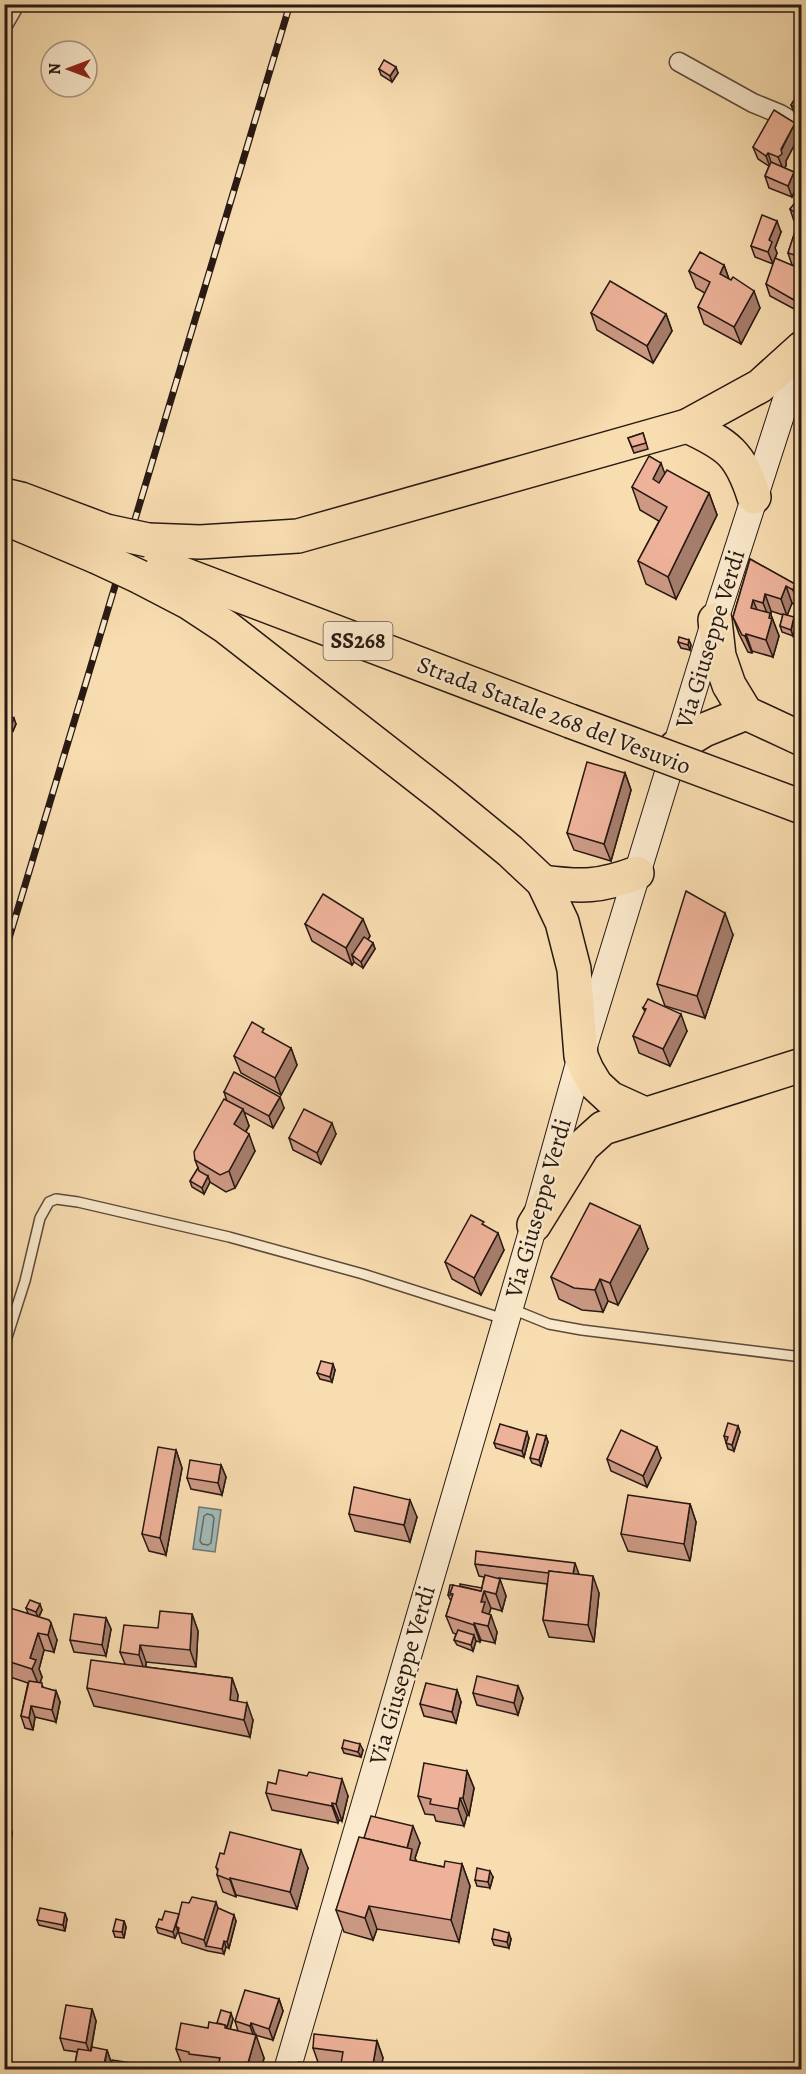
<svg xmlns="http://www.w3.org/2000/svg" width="806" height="2074" viewBox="0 0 806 2074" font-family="Alegreya,serif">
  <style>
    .water { fill: #a2b9b6; stroke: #717974; stroke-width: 1.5 }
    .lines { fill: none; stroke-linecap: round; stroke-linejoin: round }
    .shore { stroke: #656964; stroke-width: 1.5 }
    .lane-casing { stroke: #5c4a3a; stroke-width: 12 }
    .street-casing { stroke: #5c4a3a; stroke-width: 21 }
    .secondary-casing { stroke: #281912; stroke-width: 28 }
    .highway-casing { stroke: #281912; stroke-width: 36 }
    .lane { stroke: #fae9cc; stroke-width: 9 }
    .street { stroke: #fae9cc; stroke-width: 18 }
    .secondary { stroke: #fae9cc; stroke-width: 26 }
    .highway { stroke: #f8ddb0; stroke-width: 33 }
    .rail-casing { stroke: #281912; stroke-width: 7 }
    .rail { stroke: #fae9cc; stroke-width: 4.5; stroke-dasharray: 14; stroke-linecap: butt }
    .highway-bridge-casing { stroke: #281912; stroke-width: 36; stroke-linecap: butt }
    .highway-bridge { stroke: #f8ddb0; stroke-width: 33 }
    .wall { fill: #cc9984; stroke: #281912; stroke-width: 1.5 }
    .shaded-wall { fill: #a67d6b; stroke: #281912; stroke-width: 1.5 }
    .building { fill: #edb299; stroke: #281912; stroke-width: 1.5 }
    .labels { text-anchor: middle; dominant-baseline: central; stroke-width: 4.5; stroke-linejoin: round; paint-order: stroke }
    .shield { fill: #fae9cc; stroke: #67574a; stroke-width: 1.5 }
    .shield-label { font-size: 22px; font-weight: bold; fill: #281912 }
    .street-label { font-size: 24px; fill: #281912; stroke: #fae9cc }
  </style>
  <rect width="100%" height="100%" fill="#f8ddb0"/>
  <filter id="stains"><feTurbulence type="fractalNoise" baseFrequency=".00333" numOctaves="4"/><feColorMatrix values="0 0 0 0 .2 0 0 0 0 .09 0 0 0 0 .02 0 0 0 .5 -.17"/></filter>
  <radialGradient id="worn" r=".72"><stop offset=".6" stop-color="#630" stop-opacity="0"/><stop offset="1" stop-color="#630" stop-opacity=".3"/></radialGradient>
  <path class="water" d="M199,1507L221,1510L215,1552L193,1549Z"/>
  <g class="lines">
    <path class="shore" d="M207,1514L212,1515L214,1518L211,1543L208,1545L202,1544L200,1541L204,1516Z"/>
    <defs>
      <g id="lane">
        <path d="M512,1309L549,1324L582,1330L802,1357"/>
        <path d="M4,1347L25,1281L40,1218L49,1202L56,1199L78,1202L229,1237L363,1274L504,1319"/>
      </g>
      <g id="street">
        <path d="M4,23L15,4"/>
        <path d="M679,62L753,103L780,114L802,127"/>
      </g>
      <path id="secondary" d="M287,2070L534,1225L581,1056L715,620L802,350"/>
      <g id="highway">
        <path d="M687,426C728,445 740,453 754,497"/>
        <path d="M4,495L21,499L106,531"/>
        <path d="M4,515L21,525L97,557"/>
        <path d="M148,540L200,542L298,536L687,426L760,386L802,348"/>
        <path d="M146,560L570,721"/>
        <path d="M140,577L188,602L226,627L444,797L510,851L543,882L562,922L574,969L581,1056L587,1070L596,1085L610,1098L645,1114"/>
        <path d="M715,620L719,656L729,685L746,713L802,739"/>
        <path d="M676,747L704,730L746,713"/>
        <path d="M543,882C582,887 600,887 637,873"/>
        <path d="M534,1225L583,1146L603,1128L802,1065"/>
      </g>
    </defs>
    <use href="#lane" class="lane-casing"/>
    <use href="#street" class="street-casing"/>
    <use href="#secondary" class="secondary-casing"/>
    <use href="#highway" class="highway-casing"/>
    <use href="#lane" class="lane"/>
    <use href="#street" class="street"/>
    <use href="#secondary" class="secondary"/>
    <use href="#highway" class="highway"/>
    <defs>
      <path id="rail" d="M4,955L290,4"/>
    </defs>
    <use href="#rail" class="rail-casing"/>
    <use href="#rail" class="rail"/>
    <defs>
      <g id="highway-bridge">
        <path d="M106,531L148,540"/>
        <path d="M97,557L140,577"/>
        <path d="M570,721L802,807"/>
      </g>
    </defs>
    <use href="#highway-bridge" class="highway-bridge-casing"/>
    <use href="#highway-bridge" class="highway-bridge"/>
  </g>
  <g class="wall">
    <path d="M788,4H801V10Z"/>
    <path d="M379,69L398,73L392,82L381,75Z"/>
    <path d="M801,89V124L798,122L791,105Z"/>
    <path d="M795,123L800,134L786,161V166L784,168L794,172L798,183L792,197L769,188L765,176L769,166L758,159L753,147Z"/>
    <path d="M801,197V268L792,265L788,253L798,223L794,221L790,209Z"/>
    <path d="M781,232L775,248L777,253L773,264L755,257L751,246Z"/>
    <path d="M724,265L729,279L760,308L741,344L704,324L698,307L705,293L696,288L689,271Z"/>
    <path d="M801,269L798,311L770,296L766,284Z"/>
    <path d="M591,313L666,314L672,331L653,363L597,330Z"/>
    <path d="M643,433L648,449L634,453L628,438Z"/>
    <path d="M665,473L709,493L717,515L676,599L646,584L638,561L659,521L640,510L632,487Z"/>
    <path d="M750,559L795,584L801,601L799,607L792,603L787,615L796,623L793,636L782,632L780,626L783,615L771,611V615L779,636L773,657L752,651V653L748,652L739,634L733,617Z"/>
    <path d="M689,640L691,645L690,650L681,648L678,642Z"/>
    <path d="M4,716L16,724L13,731L4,727Z"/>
    <path d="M625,773L631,790L611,861L574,850L567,833Z"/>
    <path d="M305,924L370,936L368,940L373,943L375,949L363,968L354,962L352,965L312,941Z"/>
    <path d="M733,935L705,1018L665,1006L657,984Z"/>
    <path d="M643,1008L687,1031L670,1066L639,1053L633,1036L645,1012Z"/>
    <path d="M291,1048L297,1065L281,1095L241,1073L234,1056Z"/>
    <path d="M224,1092L284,1108L273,1128L244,1112L249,1126L246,1132L255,1151L235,1188L226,1192L210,1182L204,1194L192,1187L190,1181L198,1168L195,1160L227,1101Z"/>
    <path d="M336,1134L321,1164L293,1150L289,1138Z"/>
    <path d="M485,1226L504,1250L481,1295L452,1279L445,1262Z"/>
    <path d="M648,1249L618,1305L608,1301L603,1312L582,1310L559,1299L551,1277Z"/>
    <path d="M335,1370L332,1382L320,1379L317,1373Z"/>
    <path d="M738,1426L740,1432L734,1451L728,1449L724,1436Z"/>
    <path d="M546,1436L548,1442L541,1466L532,1463L530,1458Z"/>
    <path d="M529,1438L524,1457L496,1448L494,1443Z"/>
    <path d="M176,1450L182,1468L166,1555L149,1551L142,1534Z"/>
    <path d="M661,1458L647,1487L611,1471L607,1459Z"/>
    <path d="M221,1465L226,1477L222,1495L191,1489L187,1478Z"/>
    <path d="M690,1504L696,1522L690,1561L628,1551L621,1534Z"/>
    <path d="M349,1514L417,1517L410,1542L355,1531Z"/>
    <path d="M475,1564L579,1575L599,1593L594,1642L549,1637L543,1620L547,1584L499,1578L506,1596L502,1611L491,1608L489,1614L497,1632L495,1643L481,1640L480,1642L476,1641L473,1651L457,1645L454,1640L456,1634L453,1633L446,1616L451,1601L448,1595L460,1586L482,1588L484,1577L479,1576Z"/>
    <path d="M26,1608L42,1610L39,1617L57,1640L54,1652L44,1650L39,1669L42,1677L40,1683L44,1688L56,1691L60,1702L56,1722L35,1717L33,1730L25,1728L21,1716L28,1683L4,1675V1614L8,1615L28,1613Z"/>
    <path d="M192,1614L198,1631L196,1667L146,1662V1667L232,1678L238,1695L237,1702L253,1720L250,1737L94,1706L87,1688L125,1664L120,1652Z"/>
    <path d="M106,1618L111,1629L106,1656L74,1652L70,1640Z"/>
    <path d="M518,1686L523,1698L518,1715L477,1705L473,1693Z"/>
    <path d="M457,1690L461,1702L456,1723L424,1716L420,1704Z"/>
    <path d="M342,1748L363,1750L361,1757L344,1753Z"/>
    <path d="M467,1771L474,1788L469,1815H467L464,1826L436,1821L434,1815L425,1814L418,1796Z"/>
    <path d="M266,1793L348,1796L342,1821L339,1820L338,1823L272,1810Z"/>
    <path d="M4,1825L10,1826L12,1832L11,1842L4,1841Z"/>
    <path d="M364,1838L420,1843L415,1858L417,1862L444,1867L462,1864L470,1886L459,1942L377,1929L373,1940L344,1932L336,1910Z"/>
    <path d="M224,1854L308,1868L297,1909L236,1895V1897L223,1892L217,1875L218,1872L216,1867Z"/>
    <path d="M493,1877L490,1888L477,1886L475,1880Z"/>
    <path d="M218,1908L236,1921L229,1948L226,1947L224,1954L208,1951L182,1943L178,1931L175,1938L158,1933L156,1927L162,1920L179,1914Z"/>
    <path d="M67,1919L65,1931L39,1925L37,1920Z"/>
    <path d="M124,1921L126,1927L124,1938L115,1937L113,1931Z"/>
    <path d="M492,1939H511L509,1948L494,1945Z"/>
    <path d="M279,1999L283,2011L273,2040L255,2035L264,2058L261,2070H184L176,2049L217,2023L233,2019L230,2029L238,2031L235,2021Z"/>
    <path d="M92,2009L96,2021L91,2051L107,2050L111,2062L109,2070H77L75,2064L77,2052L64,2050L60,2038Z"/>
    <path d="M377,2041L383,2058L340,2068L319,2065L313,2048Z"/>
  </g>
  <g class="shaded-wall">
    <path d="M396,67L398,73L392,82L390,76Z"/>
    <path d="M795,123L800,134L786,161V166L783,169L778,157Z"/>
    <path d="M768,153L772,165L770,167L766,156Z"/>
    <path d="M794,172L798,183L792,197L788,186Z"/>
    <path d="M777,221L781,232L775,248L777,253L773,264L768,252L769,240Z"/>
    <path d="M724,265L730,282L720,274Z"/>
    <path d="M801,275V300L798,311L794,300Z"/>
    <path d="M754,291L760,308L741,344L734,327Z"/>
    <path d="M666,314L672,331L653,363L647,346Z"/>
    <path d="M661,463L669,485L661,502L653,479Z"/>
    <path d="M709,493L717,515L676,599L668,577Z"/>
    <path d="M795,584L801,601L799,607L793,590Z"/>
    <path d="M786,586L792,603L787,616L781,599Z"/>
    <path d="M765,594L771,611V615L779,636L773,657L766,640L771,623L763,603Z"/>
    <path d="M753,600L760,617L751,608Z"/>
    <path d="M794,617L796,623L793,636L791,630Z"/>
    <path d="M746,634L752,651V653L745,636Z"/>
    <path d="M689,640L691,645L690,650L688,645Z"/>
    <path d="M14,718L16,724L13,731L11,725Z"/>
    <path d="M625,773L631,790L611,861L604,844Z"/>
    <path d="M725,913L733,935L705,1018L697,996Z"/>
    <path d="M363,919L370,936L356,958L352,955L354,962L352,965L346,948Z"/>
    <path d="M373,943L375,949L363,968L361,962Z"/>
    <path d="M681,1014L687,1031L670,1066L663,1049Z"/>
    <path d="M291,1048L297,1065L281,1095L275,1078Z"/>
    <path d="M280,1097L284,1108L273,1128L269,1116Z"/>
    <path d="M243,1109L249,1126L240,1141L234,1124Z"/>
    <path d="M332,1123L336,1134L321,1164L317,1153Z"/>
    <path d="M249,1134L255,1151L235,1188L229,1171Z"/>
    <path d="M208,1176L210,1182L204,1194L202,1188Z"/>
    <path d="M640,1226L648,1249L618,1305L610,1283Z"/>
    <path d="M498,1233L504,1250L481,1295L474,1278Z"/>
    <path d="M600,1279L608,1301L603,1312L595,1290Z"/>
    <path d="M333,1364L335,1370L332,1382L330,1377Z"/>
    <path d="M738,1426L740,1432L734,1451L732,1445Z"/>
    <path d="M527,1432L529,1438L524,1457L522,1451Z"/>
    <path d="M546,1436L548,1442L541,1466L539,1460Z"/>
    <path d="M657,1447L661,1458L647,1487L643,1476Z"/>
    <path d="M176,1450L182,1468L166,1555L160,1538Z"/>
    <path d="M221,1465L226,1477L222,1495L218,1483Z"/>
    <path d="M410,1500L417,1517L410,1542L404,1525Z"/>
    <path d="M690,1504L696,1522L690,1561L684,1544Z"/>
    <path d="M575,1563L579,1574L573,1576Z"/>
    <path d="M593,1576L599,1593L594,1642L588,1625Z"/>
    <path d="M500,1579L506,1596L502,1611L496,1594Z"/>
    <path d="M484,1591L491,1608L489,1614L491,1615L497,1632L495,1643L482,1612L481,1602Z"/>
    <path d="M40,1604L42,1610L38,1618L36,1612Z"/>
    <path d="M192,1614L198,1631L196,1667L190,1650Z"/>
    <path d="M106,1618L111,1629L106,1656L102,1645Z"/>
    <path d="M51,1623L57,1640L54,1652L48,1635Z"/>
    <path d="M474,1623L481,1640L480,1642L474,1625Z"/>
    <path d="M38,1633L44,1650L39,1669L42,1677L39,1686L32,1669L30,1658Z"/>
    <path d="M474,1635L476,1641L473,1651L471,1645Z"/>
    <path d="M140,1645L146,1662L145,1672L139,1655Z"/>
    <path d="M232,1678L238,1695L236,1717L230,1700Z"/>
    <path d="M518,1686L523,1698L518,1715L514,1703Z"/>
    <path d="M457,1690L461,1702L456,1723L452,1712Z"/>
    <path d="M56,1691L60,1702L56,1722L52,1710Z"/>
    <path d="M247,1703L253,1720L250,1737L244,1720Z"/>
    <path d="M31,1706L35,1717L33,1730L29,1718Z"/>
    <path d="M360,1744L363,1750L361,1757L358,1752Z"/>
    <path d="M467,1771L474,1788L469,1815L463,1798Z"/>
    <path d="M342,1779L348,1796L342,1821L336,1804Z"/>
    <path d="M460,1798L467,1815L464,1826L458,1809Z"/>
    <path d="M332,1803L339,1820L338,1823L332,1806Z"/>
    <path d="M10,1826L12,1832L11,1842L9,1836Z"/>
    <path d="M413,1826L420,1843L415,1858L420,1871L418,1883L406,1852Z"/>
    <path d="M301,1850L308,1868L297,1909L290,1892Z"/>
    <path d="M462,1864L470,1886L459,1942L451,1920Z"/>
    <path d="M490,1871L493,1877L490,1888L488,1882Z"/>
    <path d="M230,1878L236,1895V1897L230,1880Z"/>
    <path d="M216,1902L220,1914L206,1946L204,1940Z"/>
    <path d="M369,1906L377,1929L373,1940L365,1918Z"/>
    <path d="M65,1913L67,1919L65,1931L63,1925Z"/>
    <path d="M179,1914L176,1926L178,1931L175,1938L173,1932Z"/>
    <path d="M234,1915L236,1921L229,1948L227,1942Z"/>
    <path d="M124,1921L126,1927L124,1938L122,1932Z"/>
    <path d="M509,1933L511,1939L509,1948L507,1942Z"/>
    <path d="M224,1941L226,1947L224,1954L222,1949Z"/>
    <path d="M279,1999L283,2011L273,2040L269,2029Z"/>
    <path d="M92,2009L96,2021L90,2054L86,2043Z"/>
    <path d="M231,2013L233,2019L229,2033L227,2027Z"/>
    <path d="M251,2023L255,2034L254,2037L250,2026Z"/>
    <path d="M256,2035L264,2058L261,2070H246Z"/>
    <path d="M377,2041L383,2058L381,2070H372Z"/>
    <path d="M107,2050L111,2062L109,2070H104Z"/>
  </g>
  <g class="building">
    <path d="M384,60L396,67L390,76L379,69Z"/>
    <path d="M801,89V111L791,105Z"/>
    <path d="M774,110L795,123L781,149L782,154L778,157L768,153L766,156L753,147Z"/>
    <path d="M771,162L794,172L788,186L765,176Z"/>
    <path d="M800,196L801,197V257L788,253L800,216L790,209Z"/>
    <path d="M762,215L777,221L769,240L772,242L768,252L751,246Z"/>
    <path d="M700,252L724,265L720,274L731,280L733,277L754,291L734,327L698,307L710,282L689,271Z"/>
    <path d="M775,258L801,269V275L794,300L766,284Z"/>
    <path d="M610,281L666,314L647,346L591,313Z"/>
    <path d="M643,433L646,443L632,447L628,438Z"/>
    <path d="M649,456L661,463L653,479L659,483L667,470L709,493L668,577L638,561L667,507L632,487Z"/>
    <path d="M750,559L795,584L793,590L786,586L781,599L765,594L763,603L753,600L751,608L770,613L769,618L772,619L766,640L746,634L745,636L742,635L733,617Z"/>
    <path d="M783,614L794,617L791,630L780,626Z"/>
    <path d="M679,637L689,640L688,645L678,642Z"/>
    <path d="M6,714L14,718L11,725L4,722V716Z"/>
    <path d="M587,762L625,773L604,844L567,833Z"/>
    <path d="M686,891L725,913L697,996L657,984Z"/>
    <path d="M323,894L363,919L346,948L305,924Z"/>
    <path d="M364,937L373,943L361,962L352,955Z"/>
    <path d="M648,999L681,1014L663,1049L633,1036L646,1009L643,1008Z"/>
    <path d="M252,1022L264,1029L262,1032L291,1048L275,1078L234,1056Z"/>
    <path d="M234,1072L280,1097L269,1116L224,1092Z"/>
    <path d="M224,1099L243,1109L234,1124L249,1134L229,1171L220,1175L195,1160L194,1152Z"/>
    <path d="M304,1109L332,1123L317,1153L289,1138Z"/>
    <path d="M198,1168L199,1171L208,1176L202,1188L190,1181Z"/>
    <path d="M590,1203L640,1226L610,1283L600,1279L595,1290L574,1288L551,1277Z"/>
    <path d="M471,1215L484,1222L482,1224L498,1233L474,1278L445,1262Z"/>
    <path d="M321,1361L333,1364L330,1377L317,1373Z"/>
    <path d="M728,1423L738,1426L732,1445L726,1443L728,1437L724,1436Z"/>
    <path d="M500,1424L527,1432L522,1451L494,1443Z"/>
    <path d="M621,1430L657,1447L643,1476L607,1459Z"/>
    <path d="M537,1434L546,1436L539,1460L530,1458Z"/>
    <path d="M158,1447L176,1450L160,1538L142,1534Z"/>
    <path d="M190,1460L221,1465L218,1483L187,1478Z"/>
    <path d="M354,1487L410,1500L404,1525L349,1514Z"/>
    <path d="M628,1495L690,1504L684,1544L621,1534Z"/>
    <path d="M476,1551L575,1563L573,1574L549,1571L548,1573L475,1564Z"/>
    <path d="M549,1571L593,1576L588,1625L543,1620Z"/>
    <path d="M485,1575L500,1579L496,1594L484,1591L481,1602H485L482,1612L491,1615L488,1626L474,1623V1625L446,1616L453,1594L450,1593L453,1585L481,1591Z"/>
    <path d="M460,1584L482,1588L481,1591L460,1586Z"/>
    <path d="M450,1585H453L450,1593L451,1595H448Z"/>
    <path d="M30,1600L40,1604L36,1612L26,1608Z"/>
    <path d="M10,1608L49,1620L51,1623L48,1635L38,1633L30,1658L36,1660L32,1669L4,1660V1614L8,1615Z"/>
    <path d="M160,1611L192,1614L190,1650L140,1645L139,1655L120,1652L124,1625L158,1628Z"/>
    <path d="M74,1614L106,1618L102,1645L70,1640Z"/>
    <path d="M458,1630L474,1635L471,1645L454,1640Z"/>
    <path d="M91,1660L232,1678L230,1700L247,1703L244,1720L87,1688Z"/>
    <path d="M477,1676L518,1686L514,1703L473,1693Z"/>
    <path d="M29,1681L42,1683V1687L56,1691L52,1710L31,1706L29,1718L21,1716Z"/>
    <path d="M426,1683L457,1690L452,1712L420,1704Z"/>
    <path d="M344,1740L360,1744L358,1752L342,1748Z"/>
    <path d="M424,1763L467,1771L463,1798H460L458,1809L430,1804L431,1799L418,1796Z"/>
    <path d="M279,1770L307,1776L309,1772L342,1779L336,1804L332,1803V1806L266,1793L268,1782L276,1784Z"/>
    <path d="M371,1816L413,1826L407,1848L364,1838Z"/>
    <path d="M4,1825L10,1826L9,1836L4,1835Z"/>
    <path d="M230,1832L301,1850L290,1892L230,1878V1880L217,1875L218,1869L216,1867L220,1853L224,1854Z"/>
    <path d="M359,1837L412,1849L410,1860L444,1867L445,1861L462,1864L451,1920L369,1906L365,1918L336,1910Z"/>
    <path d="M477,1868L490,1871L488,1882L475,1880Z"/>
    <path d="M192,1897L216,1902L204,1940L178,1932L179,1928L176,1926L182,1902L189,1903Z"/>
    <path d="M40,1908L65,1913L63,1925L37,1920Z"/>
    <path d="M218,1908L234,1915L227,1942L224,1941L222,1949L206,1946Z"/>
    <path d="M165,1911L179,1914L173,1932L156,1927L159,1919L162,1920Z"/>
    <path d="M116,1919L124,1921L122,1932L113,1931Z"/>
    <path d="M494,1929L509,1933L507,1942L492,1939Z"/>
    <path d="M245,1990L279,1999L269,2029L251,2023L250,2026L235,2021Z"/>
    <path d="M66,2005L92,2009L86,2043L60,2038Z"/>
    <path d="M221,2010L231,2013L227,2027L225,2025L217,2023Z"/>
    <path d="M209,2022L225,2025V2028L256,2035L246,2070H217L220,2058L189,2054V2052L176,2049L181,2023L208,2028Z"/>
    <path d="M314,2034L377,2041L372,2070H340L343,2052L313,2048Z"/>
    <path d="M92,2047L107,2050L103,2069L75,2064L78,2049L91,2051Z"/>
    <path d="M112,2060L152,2066L151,2070H110Z"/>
    <path d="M299,2062L333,2068V2070H298Z"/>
  </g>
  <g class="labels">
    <rect class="shield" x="323.5" y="622" width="69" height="38" rx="4.5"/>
    <g class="shield-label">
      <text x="358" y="641">SS268</text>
    </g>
    <g class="street-label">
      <text transform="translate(710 639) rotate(-73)">Via Giuseppe Verdi</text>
      <text transform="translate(554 715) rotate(21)">Strada Statale 268 del Vesuvio</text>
      <text transform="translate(538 1208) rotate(-74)">Via Giuseppe Verdi</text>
      <text transform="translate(402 1675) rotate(-74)">Via Giuseppe Verdi</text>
    </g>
  </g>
  <rect width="806" height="2074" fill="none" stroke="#f8ddb0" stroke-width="24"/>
  <rect x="6" y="6" width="794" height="2062" fill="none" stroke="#281912" stroke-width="3"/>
  <rect x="12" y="12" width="782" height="2050" fill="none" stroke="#281912" stroke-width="1.5"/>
  <g transform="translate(69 69) rotate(270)"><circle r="28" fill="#fae9cc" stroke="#a69682" stroke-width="1.5"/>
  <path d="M0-4.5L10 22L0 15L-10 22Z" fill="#8f2418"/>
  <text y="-9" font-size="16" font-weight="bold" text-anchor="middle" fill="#281912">N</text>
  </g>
  <rect width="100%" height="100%" filter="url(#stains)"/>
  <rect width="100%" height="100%" fill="url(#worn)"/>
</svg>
